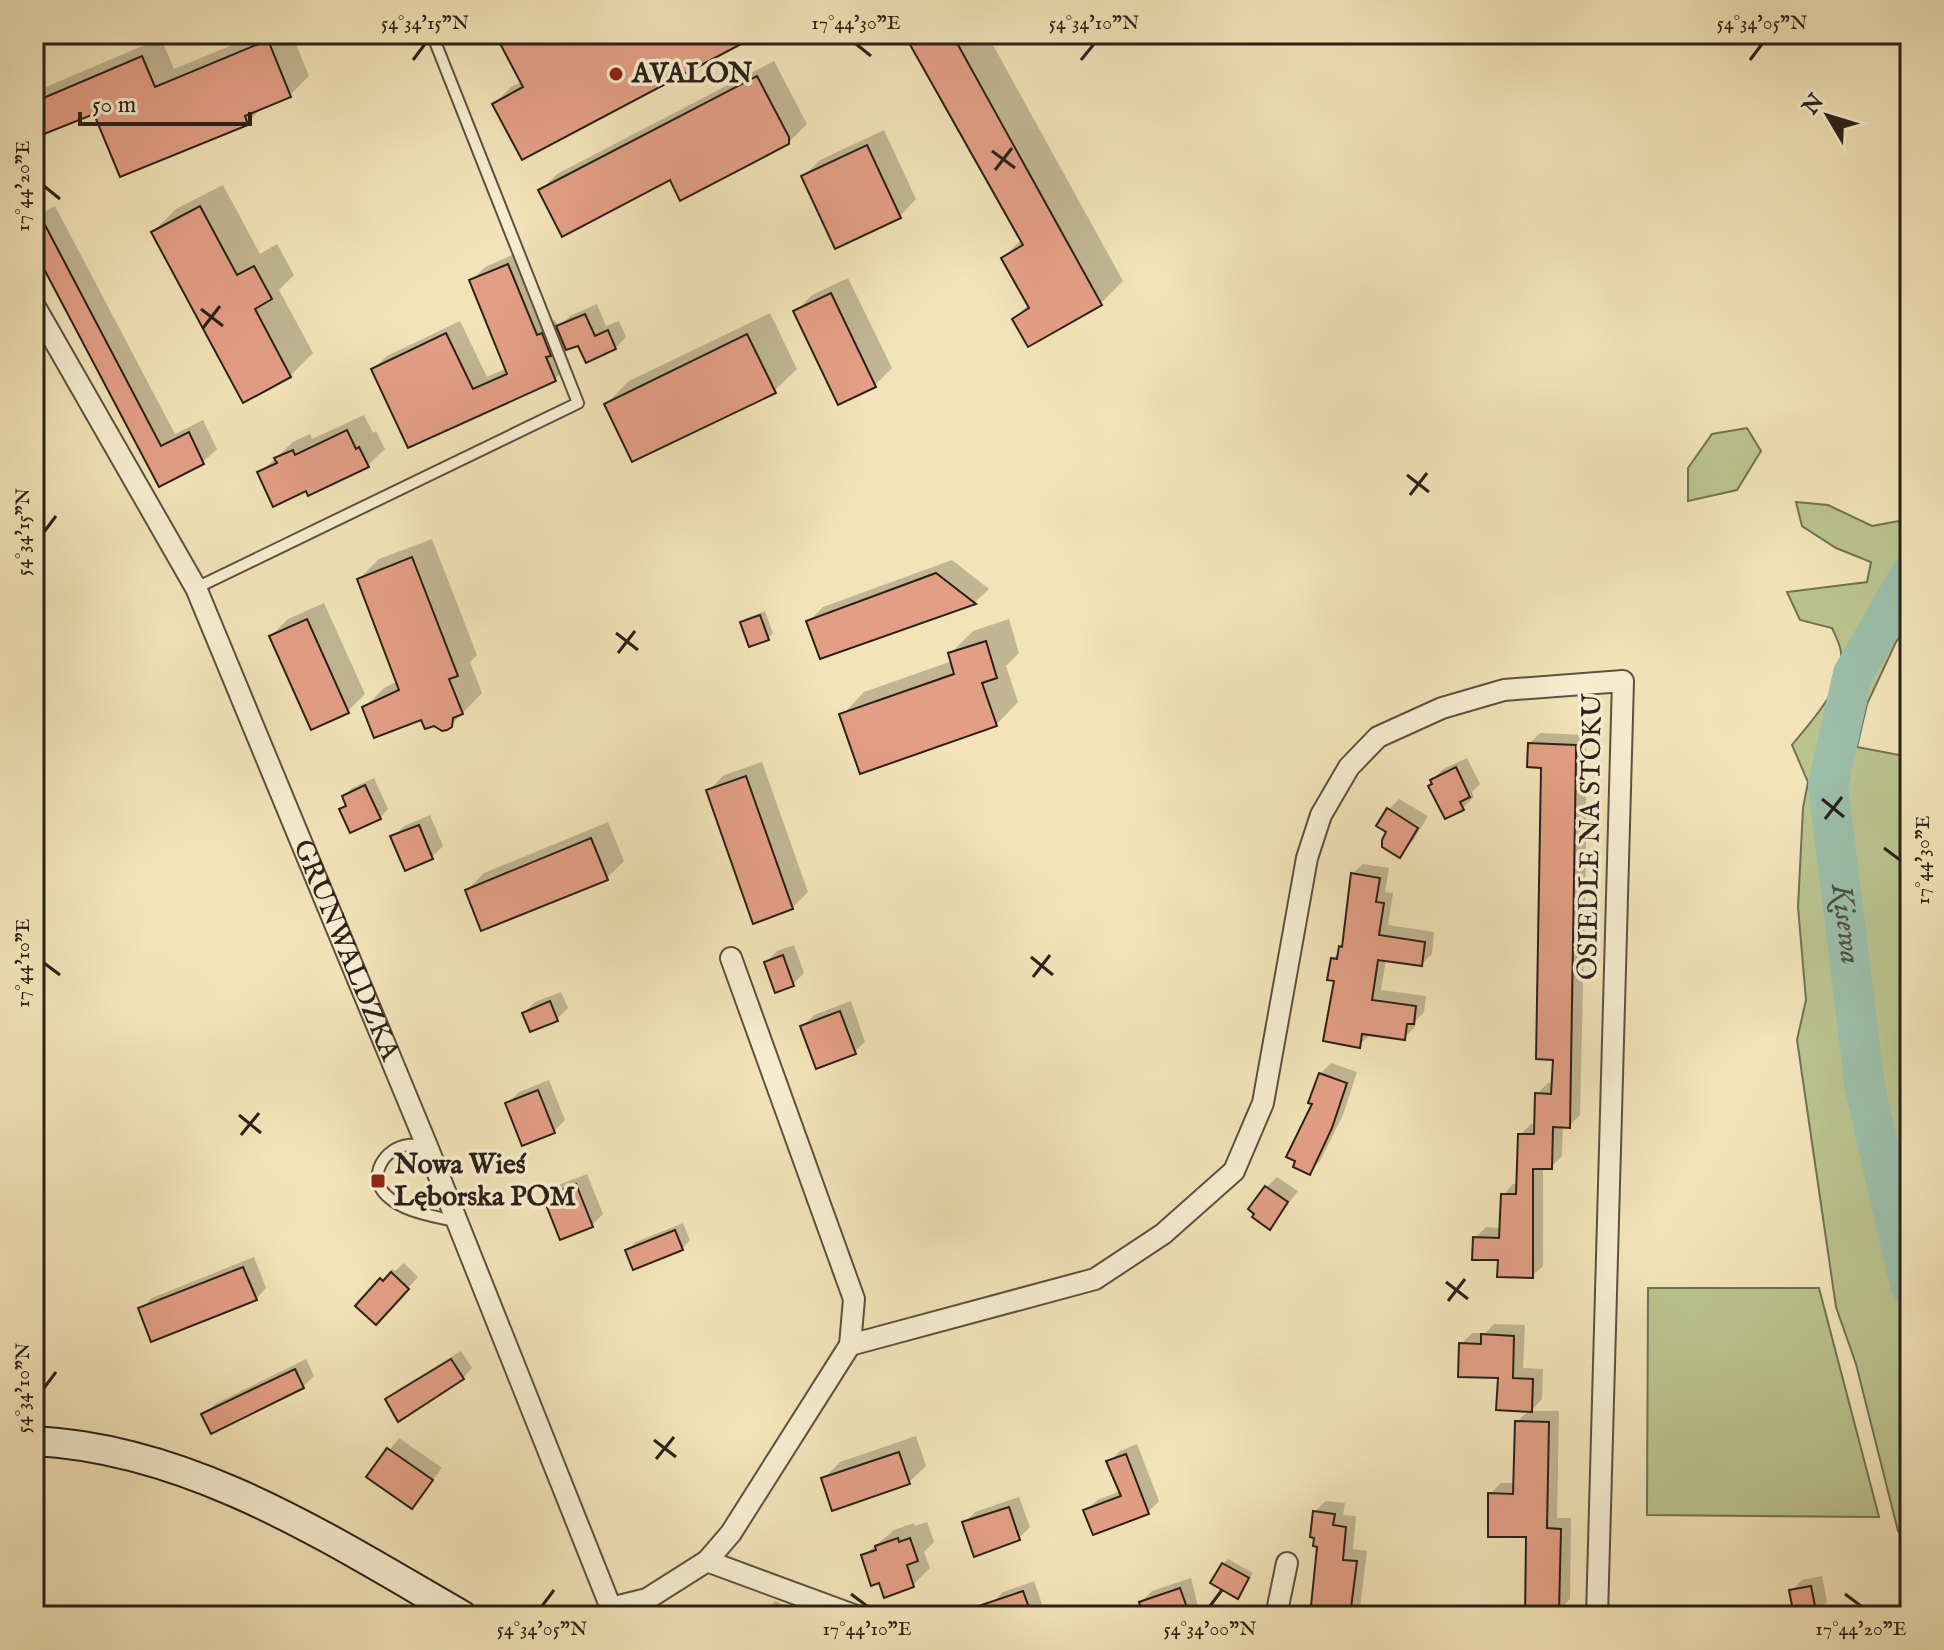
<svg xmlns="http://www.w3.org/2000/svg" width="1944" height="1650" viewBox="0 0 1944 1650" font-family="'IM FELL English',serif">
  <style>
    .green { fill: #bac48f; stroke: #727254; stroke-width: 2 }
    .shadow { fill: #0003 }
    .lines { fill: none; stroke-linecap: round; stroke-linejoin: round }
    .river { stroke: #9cbfaa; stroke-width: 40 }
    .building { fill: #e39f86; stroke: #2b2018; stroke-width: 2 }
    .service-casing { stroke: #5d5140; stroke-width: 14 }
    .minor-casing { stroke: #5d5140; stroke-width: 24 }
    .secondary-casing { stroke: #2b2018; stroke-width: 32 }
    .service { stroke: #f7edd1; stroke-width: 10 }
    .minor { stroke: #f7edd1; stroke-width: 20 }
    .secondary { stroke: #f7edd1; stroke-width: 28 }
    .ticks { fill: none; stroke: #2b2018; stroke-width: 3 }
    .poi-dot { fill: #8f2418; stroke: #f7edd1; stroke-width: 3 }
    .labels { text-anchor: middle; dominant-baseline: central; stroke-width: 7; stroke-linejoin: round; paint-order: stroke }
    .poi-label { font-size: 28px; font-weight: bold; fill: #2b2018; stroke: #f7edd1; text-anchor: start }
    .street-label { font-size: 28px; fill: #2b2018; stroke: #f7edd1 }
    .water-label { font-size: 30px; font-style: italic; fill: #4d5044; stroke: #f7edd1 }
    .neatline { fill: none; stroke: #2b2018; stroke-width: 3 }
    .ticks-label { font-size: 20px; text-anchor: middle; fill: #2b2018 }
  </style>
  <rect width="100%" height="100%" fill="#f2e3b8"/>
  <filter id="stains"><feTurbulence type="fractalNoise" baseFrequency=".0025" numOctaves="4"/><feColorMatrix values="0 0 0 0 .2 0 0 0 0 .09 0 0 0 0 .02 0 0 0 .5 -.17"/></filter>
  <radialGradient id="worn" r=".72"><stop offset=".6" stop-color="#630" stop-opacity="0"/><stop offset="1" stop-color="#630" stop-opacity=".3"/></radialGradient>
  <g class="green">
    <path d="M1747,428L1761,451L1737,490L1688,501V468L1712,434Z"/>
    <path d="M1796,502L1828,505L1872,526L1910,519V623L1896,642L1867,704L1857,747L1910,757V1545L1898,1531L1856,1364L1836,1307L1797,1040L1806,1000L1798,907L1803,808L1808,782L1792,745C1813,719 1844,688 1841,652C1840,644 1835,635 1832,628L1800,620L1787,592L1867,582L1871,562L1836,548L1802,526Z"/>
    <path d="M1648,1288H1819L1879,1517L1647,1515Z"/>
  </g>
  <g class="shadow">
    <path d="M259,34H292L309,76L290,95L264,106L247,123L95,112L34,138V92L161,38L174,69Z"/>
    <path d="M498,34H756L494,104L511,87L523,81Z"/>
    <path d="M906,34H987L1123,281L1101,303L1014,319L1029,304L1003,258L1022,239Z"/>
    <path d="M37,41L45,59L34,73V42Z"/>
    <path d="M774,61L807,124L790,141L686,196L671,178L540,191L557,174Z"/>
    <path d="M884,130L916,199L900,216L804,176L820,160Z"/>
    <path d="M223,185L260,254L277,244L294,275L279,290L313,353L290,376L153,232L176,209Z"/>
    <path d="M55,206L175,434L203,420L217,449L203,462L159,485L34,246V218Z"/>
    <path d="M521,251L550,322L555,320L558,327L570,316L597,304L606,326L619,321L626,337L615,348L564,340L559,344L568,366L555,379L409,445L373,369L387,356L460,321L487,377L507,368L472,280L485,267Z"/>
    <path d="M848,278L892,368L875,385L795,312L812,295Z"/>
    <path d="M770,313L797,369L774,391L606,404L629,381Z"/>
    <path d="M364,415L373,433L376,431L385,449L368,465L307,488L260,473L293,442L310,434L312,439Z"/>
    <path d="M432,539L477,655L470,662L482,693L451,725L364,708L384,688L398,681L359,579L379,559Z"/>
    <path d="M952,560L989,589L975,602L821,657L809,621L823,607Z"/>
    <path d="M324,603L365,694L348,711L271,636L288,619Z"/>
    <path d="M765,611L773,633L768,638L742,622L747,618Z"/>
    <path d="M1009,619L1019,653L1006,666L1018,702L996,725L842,715L864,692L952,661L950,654L973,631Z"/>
    <path d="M1540,733L1586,735V857L1580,1115L1569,1126L1563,1125L1562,1156L1551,1167H1543V1266L1532,1276L1500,1258L1475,1238L1486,1227L1501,1228L1503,1195L1513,1184H1519L1520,1135L1531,1124H1537V1094L1548,1083H1554L1543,766L1529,744Z"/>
    <path d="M1467,758L1480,784L1472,792L1474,797L1463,808L1432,780L1443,769Z"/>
    <path d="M762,762L808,892L792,908L708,791L724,775Z"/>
    <path d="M374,778L388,809L380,818L342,809L347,804L344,796L352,788Z"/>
    <path d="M1399,799L1428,816L1413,841L1401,853H1395L1381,844L1389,831L1388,810Z"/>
    <path d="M430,815L443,846L432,857L393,837L404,826Z"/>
    <path d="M608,822L624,861L607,878L467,890L484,873Z"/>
    <path d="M1363,864L1389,868L1385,892L1393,893L1388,925L1434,932L1432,954L1422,964L1386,959L1381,990L1426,996L1424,1012L1416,1020L1415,1027L1404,1038L1370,1035L1359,1045L1336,979L1333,959L1344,944L1352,874Z"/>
    <path d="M794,945L804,973L793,984L766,962L777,951Z"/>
    <path d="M561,992L568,1008L557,1019L524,1013L535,1002Z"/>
    <path d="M851,1001L865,1042L854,1052L803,1026L814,1015Z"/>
    <path d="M1331,1063L1357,1072L1343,1115L1320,1161L1309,1172L1315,1103L1320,1074Z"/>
    <path d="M549,1080L565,1120L554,1131L524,1143L508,1103L519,1092Z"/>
    <path d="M587,1174L603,1214L592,1225L545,1197L556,1186Z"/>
    <path d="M1277,1177L1298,1191L1270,1227L1257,1213L1266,1188Z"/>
    <path d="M683,1223L690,1240L682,1249L627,1251L636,1242Z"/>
    <path d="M254,1257L266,1288L256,1299L141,1309L152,1298Z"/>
    <path d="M404,1263L418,1277L387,1312L358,1306L392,1269L395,1271Z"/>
    <path d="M1494,1324L1525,1325L1523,1368L1543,1369L1542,1399L1531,1411H1559L1557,1518H1571L1570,1599L1559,1610H1554V1616H1516L1522,1611H1527L1528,1535L1490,1494L1501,1483H1515L1517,1422L1529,1410L1500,1376L1461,1344L1472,1333H1485Z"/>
    <path d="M461,1351L472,1368L463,1378L387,1400L397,1390Z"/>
    <path d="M306,1359L314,1376L303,1387L204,1415L215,1404Z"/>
    <path d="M916,1436L926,1466L909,1482L823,1479L840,1462Z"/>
    <path d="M399,1438L442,1468L412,1506L369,1476Z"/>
    <path d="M1137,1444L1159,1501L1148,1512L1086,1511L1097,1500L1121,1491L1109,1462L1120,1451Z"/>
    <path d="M1019,1497L1030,1527L1019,1538L964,1523L975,1512Z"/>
    <path d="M1326,1501L1345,1503L1343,1515L1356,1516L1353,1549L1367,1551L1359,1616H1309L1319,1545L1314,1512Z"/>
    <path d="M927,1522L934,1542L924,1552L930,1568L913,1585L880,1581L863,1556L894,1530L914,1523L915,1526Z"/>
    <path d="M1228,1559L1253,1573L1238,1596L1223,1564Z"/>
    <path d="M1822,1576L1827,1602L1816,1613L1796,1616L1791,1591L1802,1580Z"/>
    <path d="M1191,1578L1198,1606L1188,1616H1146L1141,1602L1152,1591Z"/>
    <path d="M1034,1581L1043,1607L1034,1616H996L992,1603L1003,1592Z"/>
    <path d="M775,1601L806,1616H760Z"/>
  </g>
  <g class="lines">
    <path class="river" id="s1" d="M1910,575L1853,674L1828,785L1865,1088L1910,1285"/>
  </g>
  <g class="building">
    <path d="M495,34H760L522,160L492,104L523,87Z"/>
    <path d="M904,34H952L1102,305L1028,347L1012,319L1029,308L1001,258L1023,245Z"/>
    <path d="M268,40L291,97L245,116L248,125L120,177L94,114L34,138V102L142,56L155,87Z"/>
    <path d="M757,76L789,137V144L680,201L670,180L562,237L538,190Z"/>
    <path d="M867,145L901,218L835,249L801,176Z"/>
    <path d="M34,204L161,446L189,432L204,464L159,487L34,250Z"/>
    <path d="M200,206L237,275L254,266L272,299L255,309L291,377L243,403L151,232Z"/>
    <path d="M508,264L537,335L542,333L551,356L546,357L556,381L408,448L371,369L446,333L473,389L507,374L469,280Z"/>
    <path d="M831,293L876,387L838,405L793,311Z"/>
    <path d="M585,314L595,336L608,330L616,349L586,363L578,346L566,350L556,326Z"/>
    <path d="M747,334L776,393L632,462L604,404Z"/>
    <path d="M347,430L356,449L359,447L369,467L308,496L306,491L273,507L257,472L277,463L274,458L293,450L295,455Z"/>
    <path d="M412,557L458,676L449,679L463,714L453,718L452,727L447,730L442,731L434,726L425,729L421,720L374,738L362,707L399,690L357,579Z"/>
    <path d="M936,573L976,604L820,659L806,621Z"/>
    <path d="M760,615L769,640L749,647L740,622Z"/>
    <path d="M307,619L349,713L311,730L269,636Z"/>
    <path d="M986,641L997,678L982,683L997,726L860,774L839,714L954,674L948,653Z"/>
    <path d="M1528,743L1576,745V755L1570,1128L1553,1127L1552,1169H1533V1278L1497,1277L1498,1260H1472L1473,1237L1499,1238L1501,1194H1516L1518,1134H1534L1535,1093L1551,1094L1553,1060L1536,1059L1541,768L1527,767Z"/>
    <path d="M1456,767L1470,797L1460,802L1464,810L1445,819L1428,786L1432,784L1430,780Z"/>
    <path d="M746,776L793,909L753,924L706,790Z"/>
    <path d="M365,785L381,819L350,833L339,809L346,806L342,796Z"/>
    <path d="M1387,808L1418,828L1400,858L1382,847V840L1386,832L1376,826Z"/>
    <path d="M419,825L433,859L405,871L390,836Z"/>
    <path d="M591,838L608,880L481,931L465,890Z"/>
    <path d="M1351,873L1380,878L1376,902L1384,903L1379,935L1425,942L1422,966L1378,960L1372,1000L1416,1006L1414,1024H1407L1405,1040L1362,1034L1360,1048L1323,1041L1334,981L1327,980L1331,958L1337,959L1339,946L1342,947Z"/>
    <path d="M783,955L794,986L775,993L764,962Z"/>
    <path d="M550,1001L558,1021L530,1032L522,1013Z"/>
    <path d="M840,1011L856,1054L816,1069L800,1026Z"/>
    <path d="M1319,1073L1347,1083L1332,1128L1310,1175L1293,1167L1295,1161L1286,1157L1312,1104L1308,1103Z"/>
    <path d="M538,1090L555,1133L522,1146L505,1103Z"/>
    <path d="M576,1184L593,1227L560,1240L543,1197Z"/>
    <path d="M1265,1186L1288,1202L1270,1230L1252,1217L1254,1214L1248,1209Z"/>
    <path d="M675,1230L683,1250L633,1270L625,1250Z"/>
    <path d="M243,1267L257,1300L151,1342L138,1308Z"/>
    <path d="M391,1272L409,1289L376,1325L355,1306L380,1278L383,1281Z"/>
    <path d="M1481,1334L1514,1336L1513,1378L1533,1379L1532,1412L1496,1410L1498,1378L1458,1377L1459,1343L1481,1344Z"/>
    <path d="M451,1359L464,1379L398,1422L385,1399Z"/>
    <path d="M295,1369L304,1388L211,1434L201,1414Z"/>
    <path d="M1515,1421L1549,1422L1547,1528L1561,1529L1559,1612L1544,1611V1616H1525L1526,1537H1488V1493L1513,1494Z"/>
    <path d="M387,1448L433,1480L412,1509L366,1477Z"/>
    <path d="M899,1452L910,1484L832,1511L821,1478Z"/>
    <path d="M1126,1454L1149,1514L1093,1535L1083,1510L1121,1496L1106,1461Z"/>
    <path d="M1009,1507L1020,1540L974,1557L962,1522Z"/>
    <path d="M1313,1511L1335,1514L1333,1525L1346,1527L1343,1560L1357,1561L1350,1616H1317L1318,1608L1311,1606L1317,1547L1313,1546L1314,1538L1310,1537Z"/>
    <path d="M898,1538L899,1542L910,1538L918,1561L907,1565L914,1587L884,1598L879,1583L871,1586L861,1555L876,1550L875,1546Z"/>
    <path d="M1222,1563L1249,1578L1238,1599L1210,1583Z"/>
    <path d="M1811,1586L1817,1616H1794L1789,1590Z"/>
    <path d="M1180,1588L1190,1616H1143L1139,1602Z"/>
    <path d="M1023,1591L1032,1616H959L958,1613Z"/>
  </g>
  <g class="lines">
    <defs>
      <g id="service">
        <path d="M196,588L578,403L432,34"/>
        <path d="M427,1146C421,1146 414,1144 408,1145C384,1148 366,1177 387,1196C405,1213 435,1216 458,1222"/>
      </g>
      <g id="minor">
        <path id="s2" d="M34,305L196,588L427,1146L611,1608L610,1616"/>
        <path d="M850,1345L1095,1279L1163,1234L1234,1171L1263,1103L1307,858L1321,815L1349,767L1378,737L1442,708L1504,690L1623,681L1597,1616"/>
        <path d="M707,1561L731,1533L850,1345L854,1299L731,958"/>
        <path d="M611,1608L647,1599L707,1561L856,1616"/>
        <path d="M1276,1616L1287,1563"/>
      </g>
      <path id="secondary" d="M34,1441C193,1449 329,1539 463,1616"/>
    </defs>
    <use href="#service" class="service-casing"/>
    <use href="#minor" class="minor-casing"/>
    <use href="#secondary" class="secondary-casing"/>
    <use href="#service" class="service"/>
    <use href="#minor" class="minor"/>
    <use href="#secondary" class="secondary"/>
  </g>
  <path class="ticks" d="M856,44L871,56M413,60L425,44M1081,60L1094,44M1750,60L1762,44M992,151L1015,168M995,170L1012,148M44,186L60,199M201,309L223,326M203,328L220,306M1407,475L1429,492M1410,495L1427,473M44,532L56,516M616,633L638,650M618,653L635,631M1822,799L1844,817M1825,819L1842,797M1884,848L1900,860M1031,957L1053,975M44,963L60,975M1033,977L1050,955M239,1115L261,1133M241,1135L259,1113M1446,1282L1468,1299M1448,1301L1465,1279M44,1388L56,1372M654,1440L676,1457M656,1459L674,1437M851,1594L867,1606M1845,1594L1861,1606M542,1606L554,1590M1210,1606L1222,1590"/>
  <g class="poi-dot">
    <circle cx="616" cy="74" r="8"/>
    <rect x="370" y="1173" width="16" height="16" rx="4"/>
  </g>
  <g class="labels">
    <g class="poi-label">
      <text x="632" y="74">AVALON</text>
      <text x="394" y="1165">Nowa Wieś<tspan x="394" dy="32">Lęborska POM</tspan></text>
    </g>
    <g class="street-label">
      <text transform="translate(1591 837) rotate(-89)">OSIEDLE NA STOKU</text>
      <text stroke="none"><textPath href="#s2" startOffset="718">GRUNWALDZKA</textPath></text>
    </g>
    <g class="water-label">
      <text stroke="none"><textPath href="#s1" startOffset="368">Kisewa</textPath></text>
    </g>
  </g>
  <rect width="1944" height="1650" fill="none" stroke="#f2e3b8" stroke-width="88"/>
  <g transform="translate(1828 116) rotate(308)" stroke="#f7edd1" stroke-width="6" paint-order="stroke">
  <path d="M0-6L14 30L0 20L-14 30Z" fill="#2b2018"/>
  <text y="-12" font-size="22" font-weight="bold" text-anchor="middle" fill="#2b2018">N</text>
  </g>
  <path d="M80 112v12h170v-12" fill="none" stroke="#2b2018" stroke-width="4"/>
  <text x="92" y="112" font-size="24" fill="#2b2018" stroke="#f7edd1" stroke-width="6" paint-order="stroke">50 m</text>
  <rect x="44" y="44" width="1856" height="1562" class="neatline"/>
  <g class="ticks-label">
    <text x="425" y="29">54°34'15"N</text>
    <text x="856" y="29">17°44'30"E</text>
    <text x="1094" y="29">54°34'10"N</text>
    <text x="1762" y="29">54°34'05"N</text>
    <text transform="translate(22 186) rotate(-90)" y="7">17°44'20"E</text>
    <text transform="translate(22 532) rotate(-90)" y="7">54°34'15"N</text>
    <text transform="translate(1922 860) rotate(-90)" y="7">17°44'30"E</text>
    <text transform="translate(22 963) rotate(-90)" y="7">17°44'10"E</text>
    <text transform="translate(22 1388) rotate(-90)" y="7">54°34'10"N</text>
    <text x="542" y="1635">54°34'05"N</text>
    <text x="867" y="1635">17°44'10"E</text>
    <text x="1210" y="1635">54°34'00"N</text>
    <text x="1861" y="1635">17°44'20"E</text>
  </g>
  <rect width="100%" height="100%" filter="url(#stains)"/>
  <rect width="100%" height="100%" fill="url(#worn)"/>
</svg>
